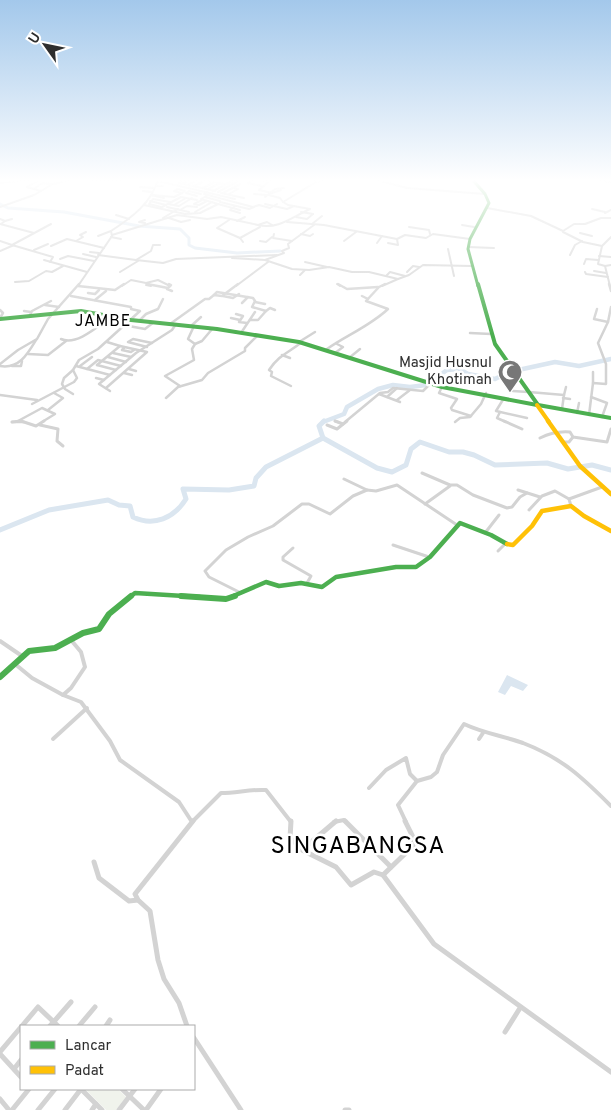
<svg xmlns="http://www.w3.org/2000/svg" width="611" height="1110" viewBox="0 0 611 1110" font-family="Overpass,sans-serif">
  <style>
    .green { fill: #f0f3ec }
    .water { fill: #dbe6f0 }
    .lines { fill: none; stroke-linecap: round; stroke-linejoin: round }
    .river-far2 { stroke: #dbe6f0; stroke-width: 3 }
    .river-far1 { stroke: #dbe6f0; stroke-width: 4.5 }
    .river { stroke: #dbe6f0; stroke-width: 5 }
    .street-far4 { stroke: #d3d3d3; stroke-width: 2 }
    .street-far3 { stroke: #d3d3d3; stroke-width: 2.5 }
    .street-far2 { stroke: #d3d3d3; stroke-width: 3 }
    .street-far1 { stroke: #d3d3d3; stroke-width: 4 }
    .street { stroke: #d3d3d3; stroke-width: 5 }
    .fast-far3 { stroke: #4caf50; stroke-width: 3 }
    .fast-far2 { stroke: #4caf50; stroke-width: 4 }
    .fast-far1 { stroke: #4caf50; stroke-width: 4.5 }
    .fast { stroke: #4caf50; stroke-width: 6 }
    .slow-far1 { stroke: #ffc107; stroke-width: 4 }
    .slow { stroke: #ffc107; stroke-width: 4.5 }
    .labels { text-anchor: middle; dominant-baseline: central; stroke-width: 5; stroke-linejoin: round; paint-order: stroke }
    .far-poi-label { font-size: 15px; fill: #2e2e2e; stroke: #fff; text-anchor: end }
    .far-quarter-label { font-size: 16px; letter-spacing: 1px; fill: #000; stroke: #fff }
    .near-quarter-label { font-size: 24px; letter-spacing: 1px; fill: #000; stroke: #fff }
  </style>
  <rect width="100%" height="100%" fill="#fff"/>
  <path class="green" d="M85,1089H118L126,1097L116,1110H106Z"/>
  <path class="water" d="M507,675L528,685L523,691L511,686L505,695L498,692Z"/>
  <g class="lines">
    <path class="river-far2" d="M0,204L8,208L64,212L139,226L180,229L189,238V245L195,248L237,253L280,251"/>
    <path class="river-far1" d="M323,422L344,414L347,407L378,389L393,385L410,387L426,385L447,370L459,369L468,374L495,379L509,372L555,362L579,366L611,359"/>
    <g class="river">
      <path d="M324,421L319,426L323,438L377,468L392,472L406,465L411,449L420,442L449,452H463L474,455L495,465L547,463L568,469L592,465L611,470"/>
      <path d="M0,530L49,510L108,500L119,505L130,506L133,517C154,527 174,518 186,499L183,489L229,490L254,486L256,478L266,467L323,438"/>
    </g>
    <g class="street-far4">
      <path d="M41,179L27,187L41,191"/>
      <path d="M87,179L104,181L115,179"/>
      <path d="M200,179L224,184"/>
      <path d="M272,179L259,190L272,193L281,190"/>
      <path d="M373,179L407,188L485,194"/>
      <path d="M592,179L611,182"/>
      <path d="M110,181L122,180"/>
      <path d="M158,181L235,199"/>
      <path d="M263,181L268,179"/>
      <path d="M179,182L187,179"/>
      <path d="M316,182L327,179"/>
      <path d="M0,183L34,179"/>
      <path d="M179,183L215,191"/>
      <path d="M183,183L193,179"/>
      <path d="M248,183L262,186"/>
      <path d="M248,183L253,179"/>
      <path d="M189,184L201,179"/>
      <path d="M156,186H163"/>
      <path d="M194,186L206,180"/>
      <path d="M140,187L154,188"/>
      <path d="M203,188L215,182"/>
      <path d="M34,189L42,183L52,184"/>
      <path d="M178,189L185,191L182,193L174,191Z"/>
      <path d="M208,189L220,183"/>
      <path d="M143,191L152,192"/>
      <path d="M213,191L236,179L240,180L218,192"/>
      <path d="M207,192L204,194L253,207L259,205L270,208L277,204"/>
      <path d="M221,193L244,198"/>
      <path d="M223,193L240,184"/>
      <path d="M229,194L238,189L234,188"/>
      <path d="M254,194L267,195"/>
      <path d="M151,195L164,198"/>
      <path d="M152,195L174,197L182,193"/>
      <path d="M269,195L280,198L283,202"/>
      <path d="M197,196L186,193L189,191L201,194"/>
      <path d="M205,197L220,201"/>
      <path d="M265,197L275,189L284,188"/>
      <path d="M202,200L194,204L199,205L207,201"/>
      <path d="M150,201L166,205"/>
      <path d="M220,202L249,209L254,207"/>
      <path d="M168,204L179,206L192,198"/>
      <path d="M218,204L240,210"/>
      <path d="M265,204L287,209L294,206"/>
      <path d="M144,205L185,214L200,213L218,204L201,199L208,195"/>
      <path d="M174,205L186,198"/>
      <path d="M235,206L230,210L240,213"/>
      <path d="M0,207L34,195L53,184L73,179"/>
      <path d="M161,207L149,204L153,199L170,202"/>
      <path d="M162,207L181,197L197,200"/>
      <path d="M167,207L189,212"/>
      <path d="M487,208L531,216L563,231L574,224H585L601,218H611"/>
      <path d="M592,209L605,212"/>
      <path d="M180,210L187,206L197,207"/>
      <path d="M195,212L212,202"/>
      <path d="M301,212L313,214"/>
      <path d="M605,213L611,210"/>
      <path d="M116,215L129,219"/>
      <path d="M296,217L307,219L313,214"/>
      <path d="M163,218L178,209"/>
      <path d="M169,218L181,222L190,220"/>
      <path d="M0,219L5,221L1,224"/>
      <path d="M145,220L139,222L145,223"/>
      <path d="M229,220L217,228L240,238"/>
      <path d="M5,221L12,219"/>
      <path d="M237,221L245,217"/>
      <path d="M287,222L324,225L397,239L405,235L426,238L433,234L470,239"/>
      <path d="M0,224L34,233"/>
      <path d="M312,224L322,216"/>
      <path d="M258,225C278,230 292,217 310,209L288,205L283,202L316,182L311,179"/>
      <path d="M462,225L474,227"/>
      <path d="M409,227L429,230L430,234"/>
      <path d="M563,232L583,242L602,246"/>
      <path d="M580,233L592,236"/>
      <path d="M301,234L310,236L313,234"/>
      <path d="M112,235L177,215L207,219L221,217L258,225L267,222L272,225"/>
      <path d="M98,236L111,231"/>
      <path d="M111,237L121,239"/>
      <path d="M0,241L12,245"/>
      <path d="M76,241L83,237L80,235L86,232"/>
      <path d="M260,241L266,242L272,237"/>
      <path d="M292,241L314,225"/>
      <path d="M344,241L356,232"/>
      <path d="M243,242L240,238L260,227"/>
      <path d="M377,243L382,236"/>
      <path d="M388,243L398,245L397,239"/>
      <path d="M51,246L67,239L104,248"/>
      <path d="M468,247L494,248"/>
      <path d="M448,249L454,276"/>
      <path d="M34,250L48,244"/>
      <path d="M0,251L14,245"/>
      <path d="M90,252L99,253"/>
      <path d="M83,254L96,257"/>
      <path d="M98,255L136,260L151,251L153,245H160"/>
      <path d="M570,255L575,245L582,241"/>
      <path d="M599,256L611,257"/>
      <path d="M232,258L265,260L284,253L282,251L289,248L288,244L292,241L273,238L274,234"/>
      <path d="M60,259L68,256L94,261"/>
      <path d="M44,260L87,272"/>
      <path d="M136,260L163,263L176,259L277,255"/>
      <path d="M265,260L292,269L309,270L329,267L352,272H369L398,279L409,275L423,265L472,266"/>
      <path d="M50,262L53,257L12,245L51,224"/>
      <path d="M305,262L327,267"/>
      <path d="M584,264L586,259L598,260"/>
      <path d="M605,266L611,265"/>
      <path d="M594,271L606,273"/>
      <path d="M120,272L138,261"/>
      <path d="M407,272L413,266L419,267"/>
      <path d="M585,272L586,274L608,277"/>
      <path d="M300,275L305,270"/>
      <path d="M386,276L390,272L405,276"/>
      <path d="M15,282L29,281L46,271L52,272L63,266"/>
      <path d="M149,283L146,285L151,286"/>
      <path d="M337,284L340,286"/>
      <path d="M78,286L112,236L111,231C131,218 152,203 158,179"/>
      <path d="M122,286L131,280L146,283L158,280L170,286"/>
      <path d="M236,286L268,262"/>
      <path d="M382,286L398,279"/>
      <path d="M610,286L605,266L598,264L602,246L611,237"/>
    </g>
    <g class="street-far3">
      <path d="M147,284L168,288"/>
      <path d="M169,284L171,285L167,289L172,291"/>
      <path d="M338,284L347,289L378,287"/>
      <path d="M609,284L611,291"/>
      <path d="M78,286L115,290L124,284"/>
      <path d="M88,293L95,294L99,290"/>
      <path d="M214,295L217,292L253,298L255,301L252,307L266,311L258,320H250"/>
      <path d="M223,296L233,298L239,294"/>
      <path d="M362,296L368,299"/>
      <path d="M95,300L106,291"/>
      <path d="M255,302L265,304"/>
      <path d="M242,303L248,297"/>
      <path d="M45,305L59,307"/>
      <path d="M597,309L594,319L608,322"/>
      <path d="M0,310L3,313L0,318"/>
      <path d="M24,311L31,312"/>
      <path d="M266,311L270,308L275,310"/>
      <path d="M236,314L243,316L239,322L247,323"/>
      <path d="M30,315L32,311L51,301"/>
      <path d="M231,318L240,320"/>
      <path d="M139,321L146,314L158,309L163,299"/>
      <path d="M107,322L145,329L154,322"/>
      <path d="M170,324L205,299H209L214,295L222,296L238,284"/>
      <path d="M191,326L201,317"/>
      <path d="M241,333L255,312"/>
      <path d="M470,333L491,334"/>
      <path d="M61,339C77,346 98,326 111,317"/>
      <path d="M107,342L120,346"/>
      <path d="M299,342L315,332"/>
      <path d="M195,344L202,341L213,328"/>
      <path d="M147,347L128,342L133,339L152,343"/>
      <path d="M124,348L122,350L131,352L134,350"/>
      <path d="M327,349C347,335 370,326 388,309L366,301L379,287L385,284"/>
      <path d="M113,353L131,357"/>
      <path d="M335,353L343,347L337,344"/>
      <path d="M28,354L48,355L66,341"/>
      <path d="M282,355L290,358"/>
      <path d="M108,357L126,362"/>
      <path d="M349,358L360,349"/>
      <path d="M0,364L18,350L37,339L48,319L79,284"/>
      <path d="M97,365L120,346L147,352L106,388"/>
      <path d="M97,365L116,370"/>
      <path d="M0,366C19,369 27,355 36,340"/>
      <path d="M12,366H21L22,361"/>
      <path d="M76,366L110,375"/>
      <path d="M80,366L92,357"/>
      <path d="M87,369L98,360L121,366"/>
      <path d="M129,369L136,371"/>
      <path d="M73,370L64,378L62,384L65,389L73,394"/>
      <path d="M593,372V383"/>
      <path d="M124,373L132,375"/>
      <path d="M96,378L104,380"/>
      <path d="M506,383L520,380"/>
      <path d="M180,386L165,376L194,360L192,349L195,344L188,339L194,326"/>
      <path d="M291,386L271,376L272,372L269,370C279,355 288,353 302,342"/>
      <path d="M442,387L439,393L457,399L451,408L452,410L471,416"/>
      <path d="M110,391L99,384L136,353L172,330L176,324"/>
      <path d="M513,391L528,392"/>
      <path d="M529,392L564,395L562,409"/>
      <path d="M379,394L400,402"/>
      <path d="M0,395L37,400"/>
      <path d="M564,395L566,387"/>
      <path d="M387,397L397,388"/>
      <path d="M591,397L607,403L602,417"/>
      <path d="M166,398L178,387L202,380L208,373L245,351V348L257,336"/>
      <path d="M504,398L496,411L527,418"/>
      <path d="M563,398L570,399"/>
      <path d="M397,400L410,390"/>
      <path d="M32,404L74,382L77,378L73,370L79,360L98,349L140,311L131,309V307L71,296"/>
      <path d="M48,410L63,398L54,393"/>
      <path d="M500,412L497,418L506,422"/>
      <path d="M577,413L579,403"/>
      <path d="M589,415L593,383L606,384V364L598,343L608,322L611,307"/>
      <path d="M18,421L42,408L55,414L42,422"/>
      <path d="M335,421L338,422"/>
      <path d="M12,422H24"/>
      <path d="M345,422L380,393L388,392L393,388L423,391L431,383"/>
      <path d="M455,422L460,418L470,417L481,404L486,393"/>
    </g>
    <g class="street-far2">
      <path d="M335,421L343,424"/>
      <path d="M504,421L522,429"/>
      <path d="M12,422L21,421L36,426L44,421"/>
      <path d="M40,425L58,429L57,441L63,446"/>
      <path d="M327,425L337,429L347,421"/>
      <path d="M540,438C550,433 558,431 570,432L573,437L607,442L611,429"/>
      <path d="M564,442H569L573,437"/>
      <path d="M422,473L450,485H457L473,495L507,508L512,507L520,497L527,493"/>
      <path d="M367,490L376,491L397,485L457,525"/>
      <path d="M518,490L540,497"/>
      <path d="M425,504L450,486"/>
      <path d="M571,506L569,499L602,487"/>
      <path d="M529,510L542,496L555,491L569,499"/>
      <path d="M485,533L499,515"/>
      <path d="M393,545L429,557"/>
      <path d="M293,548L283,557V560L311,576L307,583"/>
      <path d="M498,551L505,544"/>
      <path d="M241,593L209,577L205,571L226,550L248,537L273,526L302,504H309L330,514L353,496L367,490L344,479"/>
    </g>
    <g class="street-far1">
      <path d="M71,640L81,652L85,667L71,688L63,695L81,702L110,741L120,760L179,802L192,822"/>
      <path d="M0,641L22,656"/>
      <path d="M15,664L32,678L63,695"/>
      <path d="M53,739L87,708"/>
      <path d="M479,739L483,733"/>
      <path d="M369,788L386,770L406,758L410,774L417,781"/>
      <path d="M193,821L221,793C237,793 250,789 266,790L291,822"/>
      <path d="M334,822L344,820L346,822"/>
      <path d="M406,822L398,805L417,781L431,777L437,772L443,755L464,724C483,733 503,736 523,743C562,758 582,777 611,806"/>
    </g>
    <g class="street">
      <path d="M291,821L290,838L304,851L336,867L351,885L374,872L383,875L434,944L611,1072"/>
      <path d="M345,821L391,867"/>
      <path d="M302,850L336,821"/>
      <path d="M94,862L99,878L129,901L138,900"/>
      <path d="M383,875L413,846V837L405,821"/>
      <path d="M22,1026L38,1007L58,1026"/>
      <path d="M50,1026L71,1002"/>
      <path d="M79,1026L95,1007"/>
      <path d="M106,1026L110,1020"/>
      <path d="M187,1026L179,1003L164,979L158,960L150,911L138,900L135,894L193,821"/>
      <path d="M505,1032L520,1008"/>
      <path d="M194,1038L241,1110"/>
      <path d="M0,1052L21,1027"/>
      <path d="M0,1054L21,1077"/>
      <path d="M14,1069L21,1060"/>
      <path d="M81,1089L102,1110"/>
      <path d="M122,1089L144,1110"/>
      <path d="M0,1099L9,1110"/>
      <path d="M12,1110L29,1089"/>
      <path d="M38,1110L55,1089"/>
      <path d="M65,1110L81,1089"/>
      <path d="M92,1110L96,1104"/>
      <path d="M119,1110L135,1089"/>
      <path d="M146,1110L161,1089"/>
      <path d="M345,1110H349"/>
    </g>
    <path class="fast-far3" d="M472,179L485,194L489,203L470,239L468,249L478,286"/>
    <g class="fast-far2">
      <path d="M478,284L495,344L538,405L611,418"/>
      <path d="M0,319L81,311L131,320L217,329L299,342L442,387L537,405"/>
    </g>
    <g class="fast-far1">
      <path d="M130,597L135,593L200,597"/>
      <path d="M231,597L266,582L279,586L301,583L322,587L336,577L396,567H416L430,557L460,523L491,535L507,544"/>
    </g>
    <g class="fast">
      <path d="M181,596L226,599L235,596"/>
      <path d="M0,677L29,651L55,648L83,633L99,629L109,614L131,596"/>
    </g>
    <path class="slow-far1" d="M537,405L549,422"/>
    <g class="slow">
      <path d="M548,421L580,466L611,494"/>
      <path d="M507,544L513,545L532,526L542,511L571,506L584,516L611,531"/>
    </g>
  </g>
  <linearGradient id="sky" x2="0" y2="1"><stop stop-color="#a3c8eb"/><stop offset="0.54" stop-color="#fff"/><stop offset="1" stop-color="#fff" stop-opacity="0"/></linearGradient>
  <rect width="611" height="334" fill="url(#sky)"/>
  <defs>
    <symbol id="mosque-pin" viewBox="-11 -11 22 30"><path d="M0 17L-7.5 6A9.5 9.5 0 1 1 7.5 6Z" fill="#777" stroke="#fff"/><path d="M3.5-4.9A6 6 0 1 0 3.5 4.9A5 5 0 1 1 3.5-4.9Z" fill="#fff"/></symbol>
  </defs>
  <g fill-rule="evenodd">
    <use href="#mosque-pin" x="496" y="358" width="28" height="38"/>
  </g>
  <g class="labels">
    <g class="far-poi-label">
      <text x="492" y="363">Masjid Husnul<tspan x="492" dy="17">Khotimah</tspan></text>
    </g>
    <g class="far-quarter-label">
      <text x="103" y="322">JAMBE</text>
    </g>
    <g class="near-quarter-label">
      <text x="358" y="847">SINGABANGSA</text>
    </g>
  </g>
  <rect x="20" y="1025" width="175" height="65" fill="#ffffff" stroke="#ababab"/>
  <rect x="30" y="1041" width="25" height="8" fill="#4caf50" stroke="#ababab"/>
  <text x="65" y="1050" font-size="15" fill="#2e2e2e">Lancar</text>
  <rect x="30" y="1066" width="25" height="8" fill="#ffc107" stroke="#ababab"/>
  <text x="65" y="1075" font-size="15" fill="#2e2e2e">Padat</text>
  <g transform="translate(45 45) rotate(303)" stroke="#ffffff" stroke-width="4" paint-order="stroke">
  <path d="M0-4L9 19L0 12L-9 19Z" fill="#2e2e2e"/>
  <text y="-8" font-size="14" font-weight="bold" text-anchor="middle" fill="#2e2e2e">U</text>
  </g>
</svg>
